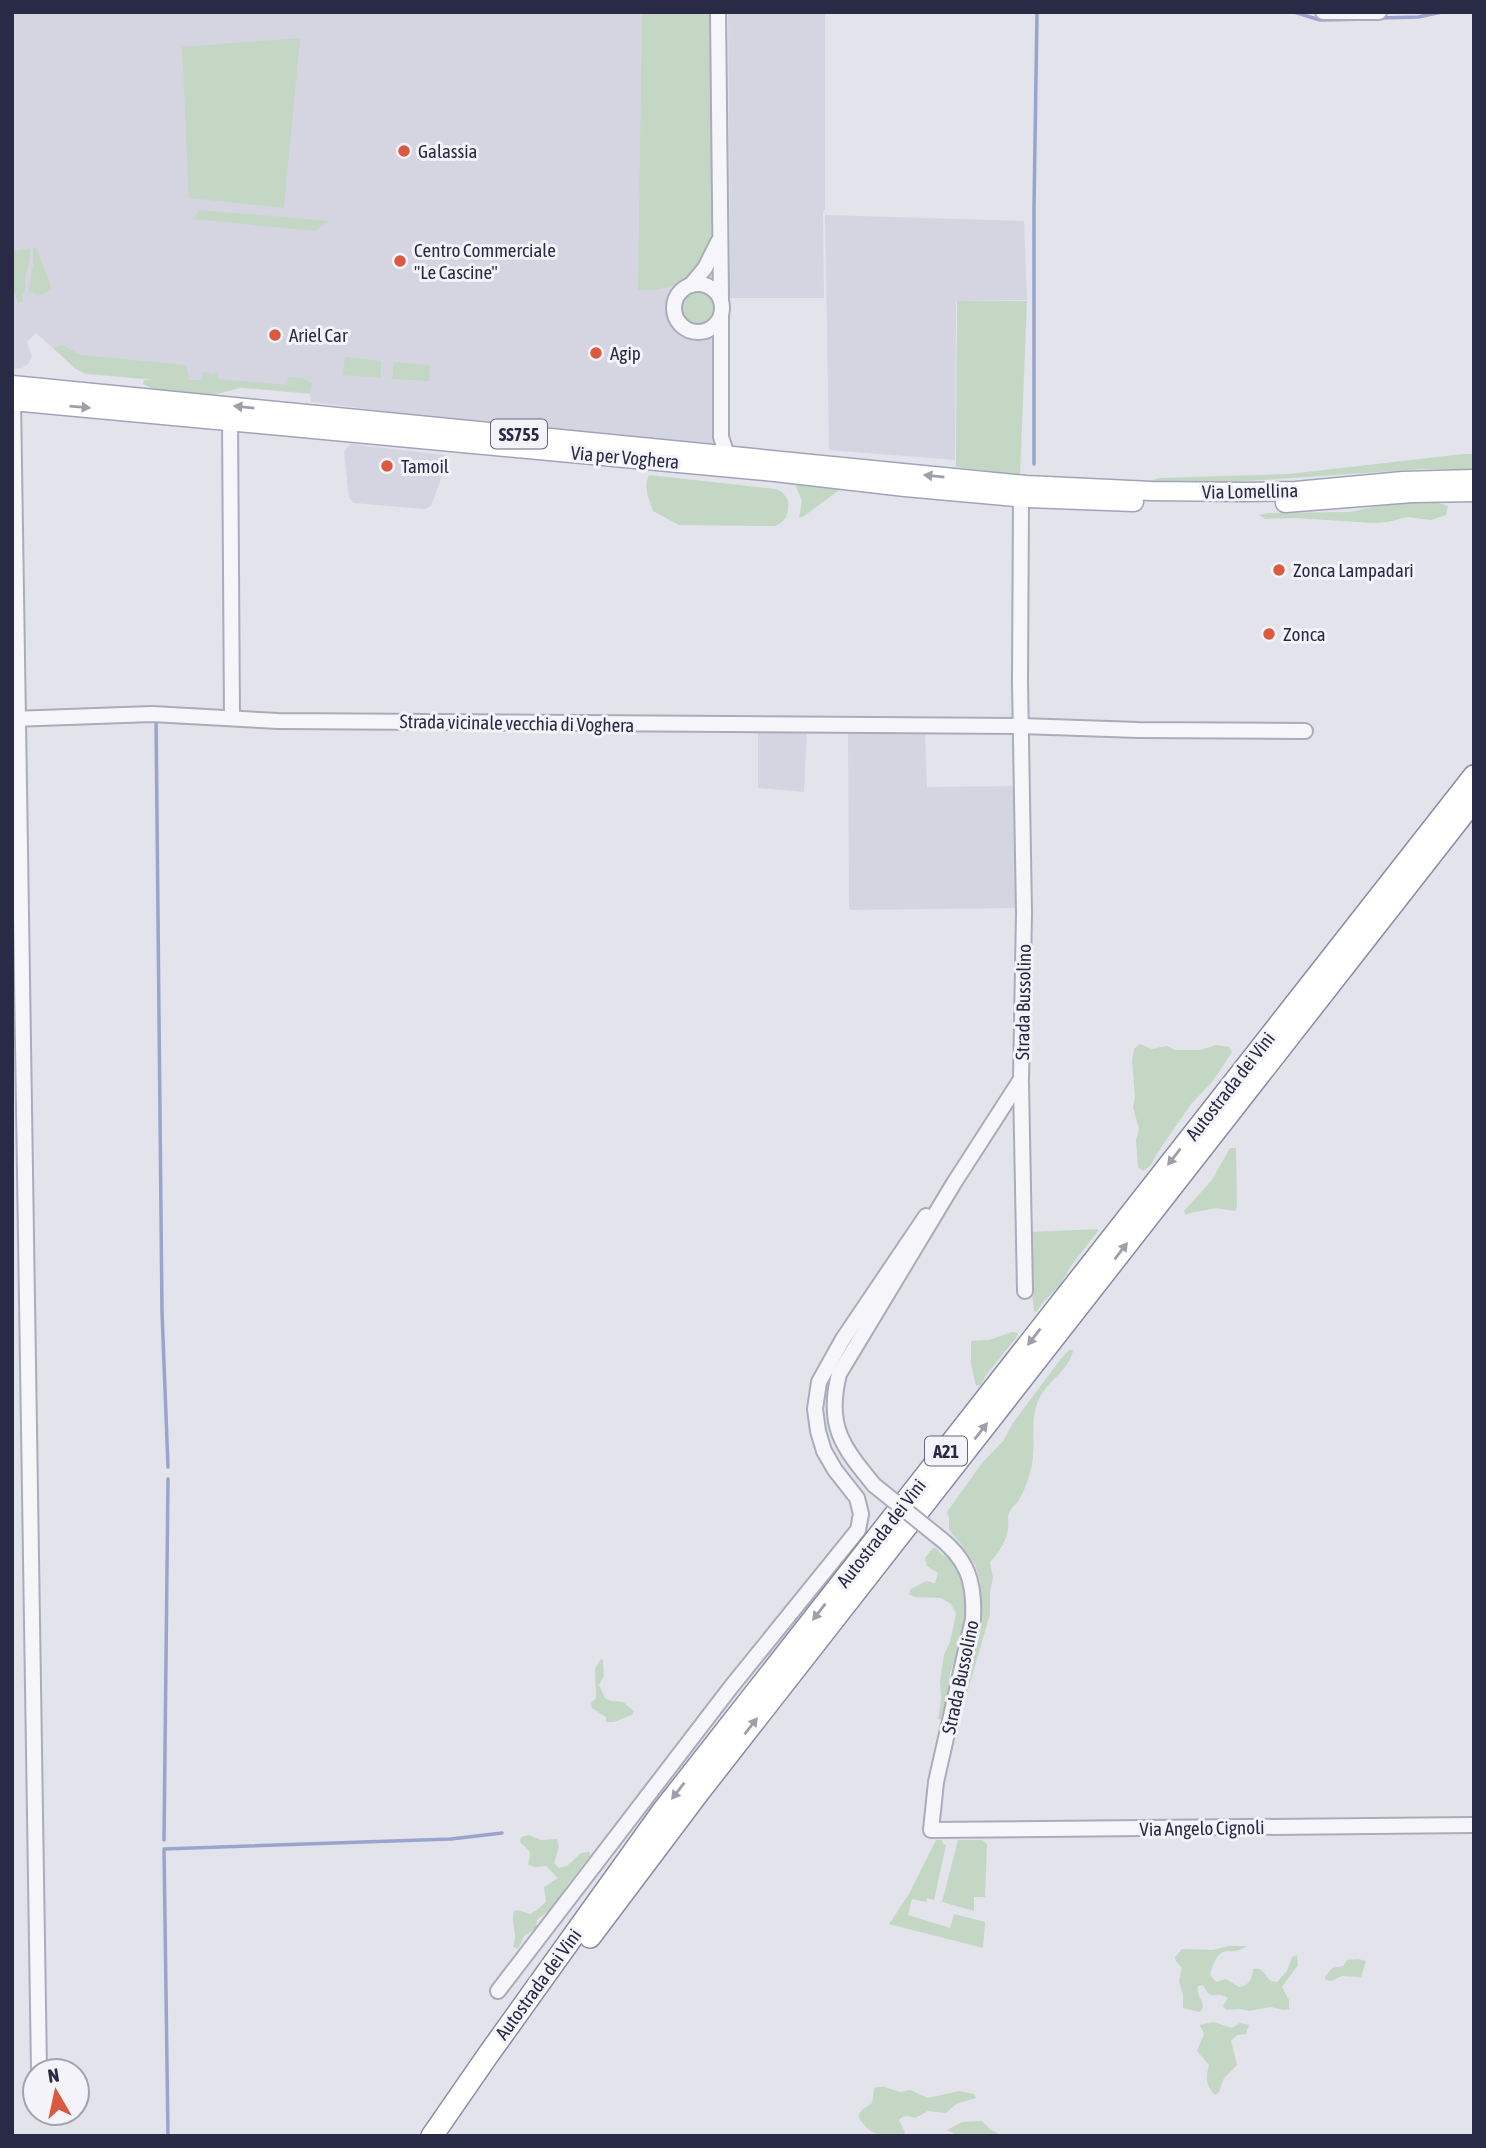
<svg xmlns="http://www.w3.org/2000/svg" width="1486" height="2148" viewBox="0 0 1486 2148" font-family="'Asap Condensed',sans-serif">
  <style>
    .built { fill: #d4d5e1 }
    .green { fill: #c3d7c4 }
    .lines { fill: none; stroke-linecap: round; stroke-linejoin: round }
    .stream { stroke: #9ba4ce; stroke-width: 3.5 }
    .minor-casing { stroke: #abacba; stroke-width: 18 }
    .major-casing { stroke: #a1a3b9; stroke-width: 21 }
    .highway-casing { stroke: #898ba4; stroke-width: 24 }
    .minor { stroke: #f6f6fa; stroke-width: 14 }
    .major { stroke: #fff; stroke-width: 18 }
    .highway { stroke: #fff; stroke-width: 21 }
    .minor-bridge-casing { stroke: #abacba; stroke-width: 18; stroke-linecap: butt }
    .minor-bridge { stroke: #f6f6fa; stroke-width: 14 }
    .oneway { fill: #9f9fac }
    .poi-dot { fill: #da593f; stroke: #f3f3f9; stroke-width: 2.5 }
    .labels { text-anchor: middle; dominant-baseline: central; stroke-width: 6; stroke-linejoin: round; paint-order: stroke }
    .shield { fill: #f3f3f9; stroke: #66667c; stroke-width: 2 }
    .shield-label { font-size: 18px; font-weight: bold; fill: #292a46 }
    .poi-label { font-size: 19px; fill: #292a46; stroke: #f3f3f9; text-anchor: start }
    .street-label { font-size: 19px; fill: #292a46; stroke: #f3f3f9 }
  </style>
  <rect width="100%" height="100%" fill="#e3e3ec"/>
  <g class="built">
    <path d="M12,12H718L719,454L311,402L310,394L85,374L76,369L36,333L27,342L32,356L29,363L22,368L12,369Z"/>
    <path d="M728,12H825V209L823,212L824,298H731L728,294L730,248Z"/>
    <path d="M825,215L1024,221L1027,300L956,301L955,460L829,450Z"/>
    <path d="M350,444L445,455L448,460L431,506L425,509L354,503L349,498L344,452Z"/>
    <path d="M758,730H807L804,792L758,788Z"/>
    <path d="M850,730L925,731L927,787L1019,786L1020,908L851,910L849,907L848,733Z"/>
  </g>
  <g class="green">
    <path d="M706,12L709,14L711,25V234C702,274 679,292 638,290L642,13Z"/>
    <path d="M300,38L284,208L189,198L182,47Z"/>
    <path d="M199,210L330,221L315,231L195,219Z"/>
    <path d="M30,248V259L25,278V291L22,296L23,301L18,303L15,293L12,294V251Z"/>
    <path d="M33,248H37L52,290L38,296L29,290L33,265Z"/>
    <circle cx="698" cy="308" r="17"/>
    <path d="M957,301H1027L1020,475L956,467Z"/>
    <path d="M62,345L81,355L186,365L189,380H202L203,371L211,374L218,372L219,379L287,385L288,377L302,378L312,383L310,393L234,387L240,388L204,397L163,394L143,384L144,380H159L85,373L76,369L53,348Z"/>
    <path d="M345,357L381,361V378L343,375Z"/>
    <path d="M394,362L428,365L430,367L429,381L392,379Z"/>
    <path d="M1463,454H1474V469H1423L1218,483L1149,481L1159,478L1289,474Z"/>
    <path d="M649,475L776,489L782,492L788,500C789,513 787,521 775,526L679,525L653,511C649,499 643,486 649,475Z"/>
    <path d="M795,484L842,488L804,516L799,518L802,501Z"/>
    <path d="M1422,501L1436,502L1448,506L1446,515L1431,520L1407,517L1388,522L1374,523L1295,518L1265,519L1259,515L1268,513L1350,512L1391,503Z"/>
    <path d="M1140,1044L1152,1049L1167,1046L1175,1050H1200L1216,1045L1229,1047L1232,1052L1213,1081L1191,1104L1158,1152L1150,1166L1143,1171L1138,1167L1136,1140L1139,1129L1133,1107L1135,1097L1132,1061L1134,1049Z"/>
    <path d="M1230,1148H1236L1237,1207L1235,1211L1216,1208L1190,1213L1186,1215L1184,1211L1212,1180Z"/>
    <path d="M1098,1229V1231L1071,1266L1059,1287L1045,1300L1036,1312L1034,1311L1029,1267L1030,1232Z"/>
    <path d="M1012,1332L1018,1333L1016,1338L986,1375L981,1385L976,1386L971,1364V1341L989,1340Z"/>
    <path d="M1070,1349L1073,1351C1068,1372 1047,1381 1039,1399C1029,1420 1036,1442 1032,1464C1030,1475 1025,1490 1019,1500C1016,1504 1011,1508 1009,1513C1007,1518 1009,1524 1008,1529C1006,1542 999,1552 990,1562L993,1578L990,1591V1614L961,1714L959,1712L965,1677L978,1641L982,1623L980,1581L975,1565L961,1544L949,1530V1518L947,1512L982,1463L1003,1441L1013,1423L1060,1360Z"/>
    <path d="M933,1548H936L940,1553L957,1563L969,1606L961,1644L950,1673L948,1691L950,1703L941,1719H938L941,1700L940,1681L944,1655L950,1642L956,1614L951,1604L941,1598L914,1597L909,1594L911,1589L926,1581L935,1583L938,1573L927,1566L925,1558Z"/>
    <path d="M601,1659L603,1660L604,1676L599,1685L605,1698L610,1701L623,1702L634,1711L632,1715L614,1722H606V1717L592,1708L591,1703L596,1698L595,1669Z"/>
    <path d="M529,1835L541,1840L557,1839L559,1847L554,1863L559,1868L567,1866L581,1853L590,1852V1856L567,1885L559,1902L537,1920L536,1928L524,1936L518,1949L513,1946C519,1935 510,1923 514,1911L518,1910L530,1914L537,1910L546,1902L544,1887L558,1878L546,1866L535,1867L528,1865C529,1860 531,1855 529,1851C525,1844 518,1846 521,1837Z"/>
    <path d="M936,1840H942L943,1844L946,1845L934,1900L927,1898L926,1902L912,1899L908,1915L950,1928L954,1914L985,1922L983,1948L889,1924L909,1894Z"/>
    <path d="M958,1840H982L987,1844L985,1897H974V1911L942,1902Z"/>
    <path d="M1228,1946H1247C1228,1960 1221,1937 1210,1975L1216,1982L1226,1979L1239,1987C1250,1985 1252,1979 1253,1969C1264,1967 1264,1975 1271,1981L1277,1982L1287,1971L1292,1957L1297,1955L1298,1965L1282,1987L1289,2000V2009L1284,2010L1271,2007L1249,2011L1240,2009L1226,2010L1223,2006L1228,1998C1215,1989 1213,2004 1203,1985L1198,1986C1196,1995 1203,1999 1203,2008L1200,2012L1183,2008V1995L1179,1981L1182,1968L1176,1961L1175,1957L1182,1949L1213,1950Z"/>
    <path d="M1358,1959L1366,1961L1361,1977L1342,1976L1331,1981L1326,1980L1325,1977L1332,1968L1343,1966L1347,1960Z"/>
    <path d="M1213,2022L1232,2028L1240,2023L1249,2025L1246,2034L1237,2035L1231,2041L1237,2065L1224,2078L1219,2092L1215,2095C1205,2085 1206,2076 1209,2065L1197,2051L1204,2034L1200,2025Z"/>
    <path d="M877,2087H885L900,2092L910,2090L928,2098L959,2091L974,2094L976,2098L956,2104L946,2113L928,2111L915,2118C909,2116 903,2115 899,2120L905,2132L904,2136C881,2136 870,2137 858,2116L862,2110L872,2103L874,2089Z"/>
    <path d="M982,2121L990,2129L1001,2135L954,2136L953,2133L947,2130L962,2122Z"/>
  </g>
  <g class="lines">
    <g class="stream">
      <path d="M1294,12L1320,20L1370,19"/>
      <path d="M1378,18L1418,17L1442,12"/>
      <path d="M1034,464V208L1037,12"/>
      <path d="M156,719L162,1312L168,1467"/>
      <path d="M164,1840L168,1479"/>
      <path d="M168,2136L164,1849L451,1839L502,1833"/>
    </g>
    <defs>
      <g id="minor">
        <path d="M718,12L721,299"/>
        <path d="M1323,12H1379"/>
        <circle cx="698" cy="308" r="24"/>
        <path d="M691,285L705,268L718,242"/>
        <path d="M721,316V437L727,455"/>
        <path d="M13,401L39,2071"/>
        <path d="M230,420L232,717"/>
        <path d="M12,719L152,714L278,721L1021,726L1138,730L1305,731"/>
        <path d="M1021,1083L1025,1291"/>
        <path d="M874,1485C842,1446 826,1426 839,1374L954,1183L1021,1079L1024,913L1020,682L1021,498"/>
        <path d="M936,1535C967,1558 975,1581 973,1619L936,1782L931,1830L1474,1825"/>
        <path d="M498,1991L731,1687L858,1530L861,1514L857,1498L835,1470L824,1451L818,1431L815,1409L819,1382L843,1339L926,1216"/>
      </g>
      <g id="major">
        <path d="M12,385L1026,485L1151,491L1246,492L1296,491L1403,481L1474,479"/>
        <path d="M12,401L775,472L905,487L1028,498L1134,502"/>
        <path d="M1285,503L1412,493L1474,492"/>
      </g>
      <g id="highway">
        <path d="M590,1937L699,1792L1474,800"/>
        <path d="M432,2136L488,2055L662,1812L1474,776"/>
      </g>
    </defs>
    <use href="#minor" class="minor-casing"/>
    <use href="#major" class="major-casing"/>
    <use href="#highway" class="highway-casing"/>
    <use href="#minor" class="minor"/>
    <use href="#major" class="major"/>
    <use href="#highway" class="highway"/>
    <defs>
      <path id="minor-bridge" d="M874,1485L936,1535"/>
    </defs>
    <use href="#minor-bridge" class="minor-bridge-casing"/>
    <use href="#minor-bridge" class="minor-bridge"/>
  </g>
  <defs><path id="oneway-solid" d="M-6-.8H1V-3.2L6.5 0L1 3.2V.8H-6Z" transform="scale(1.75)"/></defs>
  <g class="oneway">
    <use href="#oneway-solid" transform="translate(80 407) rotate(5)"/>
    <use href="#oneway-solid" transform="translate(244 407) rotate(-174)"/>
    <use href="#oneway-solid" transform="translate(934 476) rotate(-174)"/>
    <use href="#oneway-solid" transform="translate(1174 1157) rotate(128)"/>
    <use href="#oneway-solid" transform="translate(1121 1251) rotate(-52)"/>
    <use href="#oneway-solid" transform="translate(1034 1337) rotate(128)"/>
    <use href="#oneway-solid" transform="translate(981 1431) rotate(-52)"/>
    <use href="#oneway-solid" transform="translate(819 1612) rotate(128)"/>
    <use href="#oneway-solid" transform="translate(751 1726) rotate(-52)"/>
    <use href="#oneway-solid" transform="translate(678 1791) rotate(128)"/>
  </g>
  <g class="poi-dot">
    <circle cx="404" cy="151" r="7"/>
    <circle cx="400" cy="261" r="7"/>
    <circle cx="275" cy="335" r="7"/>
    <circle cx="596" cy="353" r="7"/>
    <circle cx="387" cy="466" r="7"/>
    <circle cx="1279" cy="570" r="7"/>
    <circle cx="1269" cy="634" r="7"/>
  </g>
  <g class="labels">
    <g class="shield">
      <rect x="491" y="419.5" width="56" height="29" rx="5"/>
      <rect x="925" y="1436.5" width="42" height="29" rx="5"/>
    </g>
    <g class="shield-label">
      <text x="519" y="434">SS755</text>
      <text x="946" y="1451">A21</text>
    </g>
    <g class="poi-label">
      <text x="418" y="151">Galassia</text>
      <text x="414" y="250">Centro Commerciale<tspan x="414" dy="22">"Le Cascine"</tspan></text>
      <text x="289" y="335">Ariel Car</text>
      <text x="610" y="353">Agip</text>
      <text x="401" y="466">Tamoil</text>
      <text x="1293" y="570">Zonca Lampadari</text>
      <text x="1283" y="634">Zonca</text>
    </g>
    <g class="street-label">
      <text transform="translate(625 457) rotate(5)">Via per Voghera</text>
      <text transform="translate(1250 491) rotate(-1)">Via Lomellina</text>
      <text transform="translate(517 723) rotate(1)">Strada vicinale vecchia di Voghera</text>
      <text transform="translate(1023 1002) rotate(-89)">Strada Bussolino</text>
      <text transform="translate(1230 1086) rotate(-52)">Autostrada dei Vini</text>
      <text transform="translate(881 1533) rotate(-52)">Autostrada dei Vini</text>
      <text transform="translate(960 1677) rotate(-78)">Strada Bussolino</text>
      <text transform="translate(1202 1828) rotate(-1)">Via Angelo Cignoli</text>
      <text transform="translate(538 1984) rotate(-54)">Autostrada dei Vini</text>
    </g>
  </g>
  <rect width="1486" height="2148" fill="none" stroke="#292a46" stroke-width="28"/>
  <g transform="translate(56 2092) rotate(351)"><circle r="33" fill="#f3f3f9" stroke="#a2a3b1" stroke-width="2"/>
  <path d="M0-5L12 26L0 18L-12 26Z" fill="#da593f"/>
  <text y="-10" font-size="19" font-weight="bold" text-anchor="middle" fill="#292a46">N</text>
  </g>
</svg>
